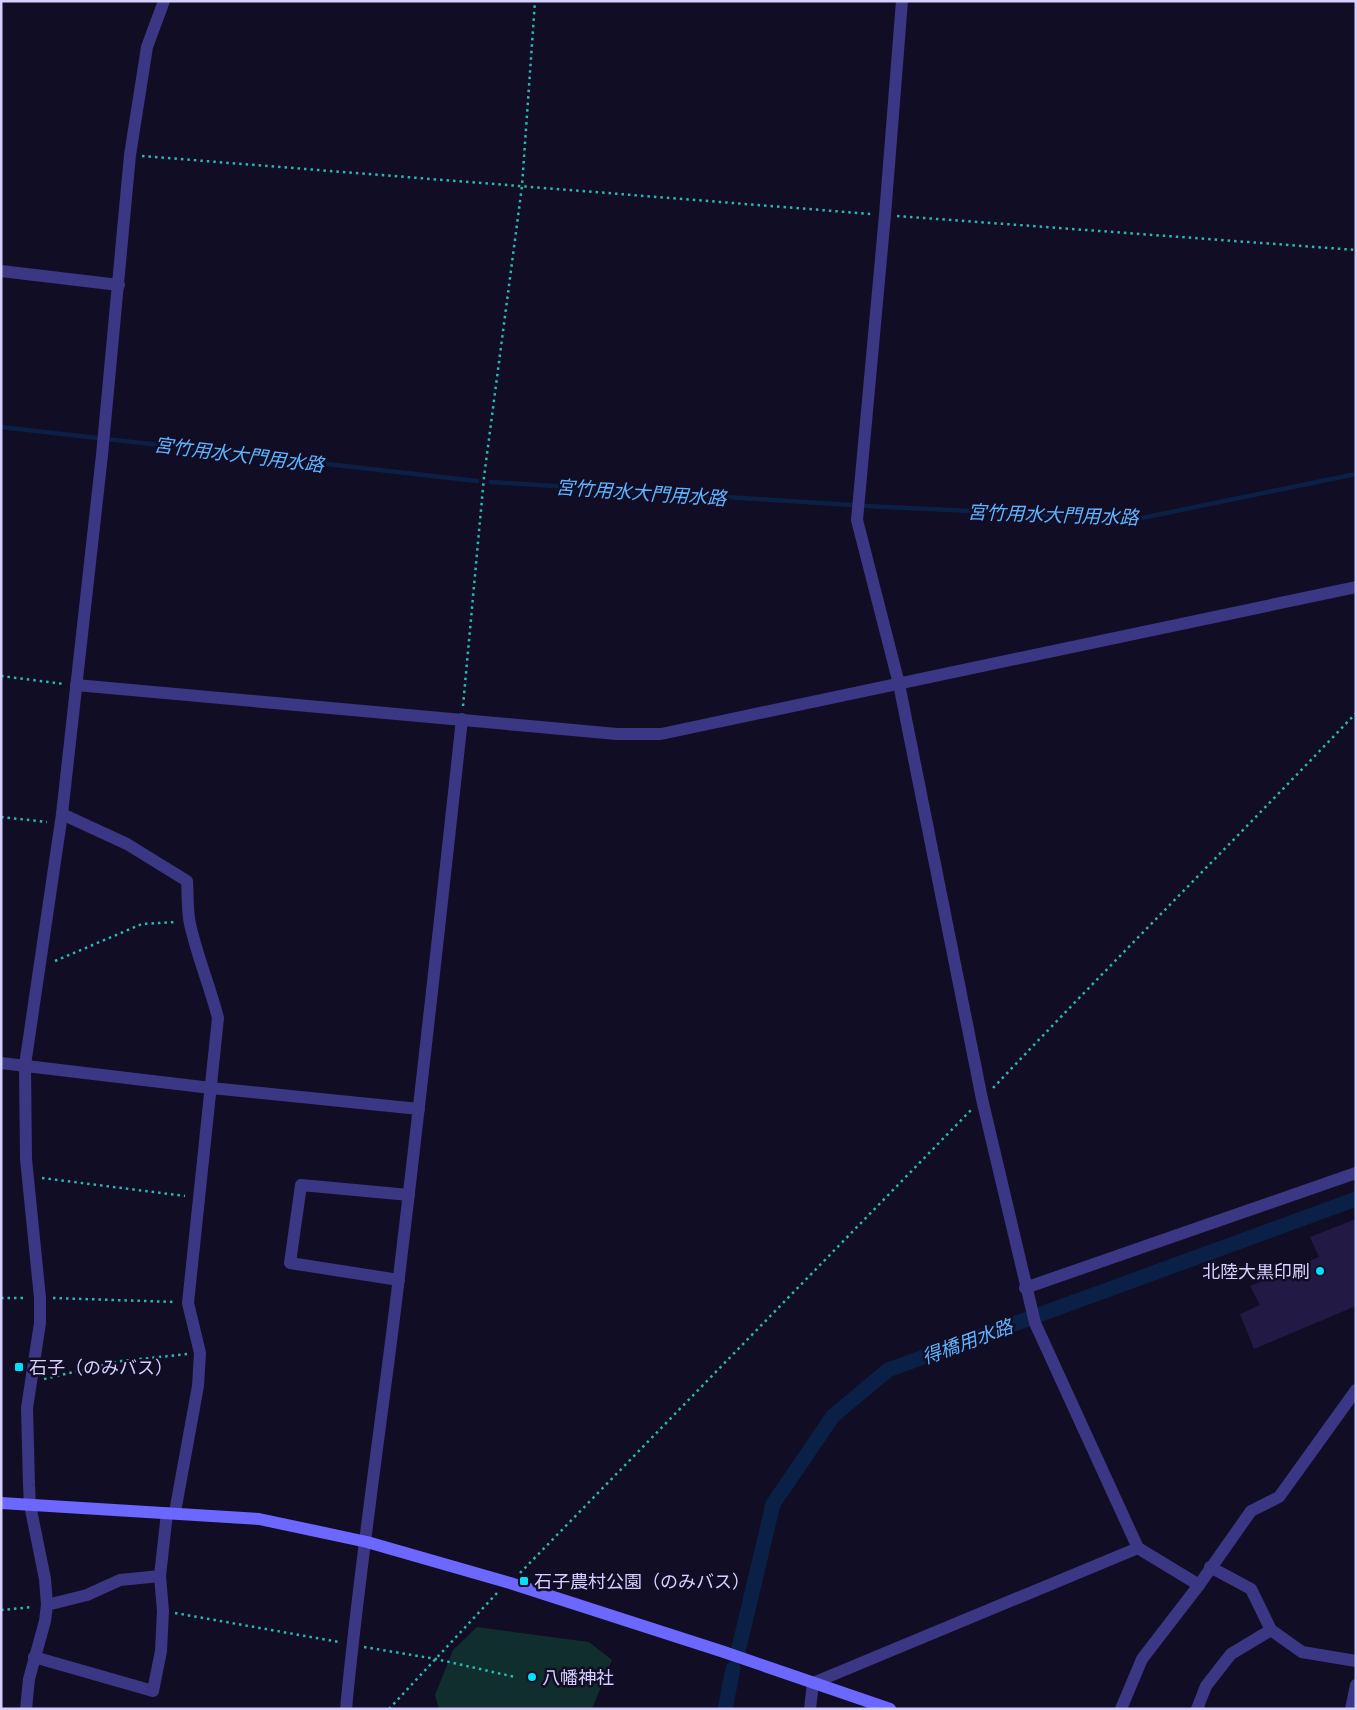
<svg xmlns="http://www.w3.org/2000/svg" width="1357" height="1710" viewBox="0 0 1357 1710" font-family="'Golos Text','Noto Sans JP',sans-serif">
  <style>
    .green { fill: #102e2d }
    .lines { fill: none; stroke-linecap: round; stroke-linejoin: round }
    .stream { stroke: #0a2046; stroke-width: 4.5 }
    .canal { stroke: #0a2046; stroke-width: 15 }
    .building { fill: #221945 }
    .path { stroke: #2bb8b0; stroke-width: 2.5; stroke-dasharray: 2.5 4; stroke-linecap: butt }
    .minor { stroke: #3b3784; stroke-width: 12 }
    .tertiary { stroke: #3b3784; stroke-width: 12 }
    .secondary { stroke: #6c67ff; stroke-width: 12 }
    .poi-dot { fill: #00e1fb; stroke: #110d24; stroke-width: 2 }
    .labels { text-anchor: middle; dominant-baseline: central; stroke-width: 5; stroke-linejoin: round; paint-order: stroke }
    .poi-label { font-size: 18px; fill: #d6d0ff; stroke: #110d24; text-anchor: start }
    .water-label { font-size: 19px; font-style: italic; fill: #5eb4ff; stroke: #110d24 }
  </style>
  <rect width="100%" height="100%" fill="#110d24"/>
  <path class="green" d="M477,1627L589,1642L612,1660L592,1709H439L435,1695L453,1650Z"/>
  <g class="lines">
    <g class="stream">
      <path d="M1,427L477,481"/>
      <path d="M491,482L851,505"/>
      <path d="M866,506L1137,519L1356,474"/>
    </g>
    <g class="canal">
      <path d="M738,1652L773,1504L833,1416L888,1370L1356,1199"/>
      <path d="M725,1709L733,1669"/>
    </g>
  </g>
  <path class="building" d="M1356,1219V1306L1254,1349L1240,1314L1260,1305L1250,1286L1319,1257L1310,1237Z"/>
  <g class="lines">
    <g class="path">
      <path d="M142,156L871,214"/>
      <path d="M897,216L1356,250"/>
      <path d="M1,676L64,684"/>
      <path d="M463,706L484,477L522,186L535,1"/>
      <path d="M1,817L47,822"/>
      <path d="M55,961L142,924L177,922"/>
      <path d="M993,1088C1112,962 1236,839 1356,713"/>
      <path d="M42,1178L185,1196"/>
      <path d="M1,1298H27"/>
      <path d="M53,1298L175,1302"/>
      <path d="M44,1379L121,1361L188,1354"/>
      <path d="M520,1573L971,1110"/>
      <path d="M1,1610L33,1607"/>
      <path d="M175,1613L339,1642"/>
      <path d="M364,1647L436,1659L515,1677"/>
      <path d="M389,1709L497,1593"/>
    </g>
    <g class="minor">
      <path d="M1,271L119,285"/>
      <path d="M62,814L127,844L187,881C188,895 187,910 190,924C197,956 210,986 218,1018L188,1303L200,1353L198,1386L175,1512"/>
      <path d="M1,1063L211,1088L419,1109"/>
      <path d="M399,1280L290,1263L301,1185L409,1195"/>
      <path d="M1210,1567L1251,1589L1271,1630L1302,1652L1356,1661"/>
      <path d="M1199,1585L1251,1511L1279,1497L1356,1390"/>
      <path d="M47,1605L87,1595L120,1580L160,1576"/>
      <path d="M34,1657L153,1691L161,1651L163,1611L160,1576L167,1513"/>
      <path d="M346,1709C358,1581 377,1453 393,1326C418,1124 440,921 462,719"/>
      <path d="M810,1709L813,1683L1138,1548"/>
      <path d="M1197,1709L1206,1686L1231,1654L1271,1630"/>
      <path d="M1351,1709L1356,1685"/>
    </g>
    <g class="tertiary">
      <path d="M902,1L885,215L857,520L899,684L982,1099L1035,1323L1138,1548L1199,1585L1142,1659L1121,1709"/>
      <path d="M76,685L617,734H661L1356,587"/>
      <path d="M1025,1288L1356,1173"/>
      <path d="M26,1709L29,1679L45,1621L47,1605L45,1579L30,1505L29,1485L27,1408L40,1323V1298L26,1159L25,1065L62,814L102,455L130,155L147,47L164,1"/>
    </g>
    <path class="secondary" d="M1,1503L259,1519L367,1542L510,1583L724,1652L890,1709"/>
  </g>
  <g class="poi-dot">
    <circle cx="1320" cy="1271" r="5"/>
    <rect x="14" y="1362" width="10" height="10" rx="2.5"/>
    <rect x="519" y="1576" width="10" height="10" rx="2.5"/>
    <circle cx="532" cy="1677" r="5"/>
  </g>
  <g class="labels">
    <g class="poi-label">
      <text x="1310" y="1271" text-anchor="end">北陸大黒印刷</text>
      <text x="29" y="1367">石子（のみバス）</text>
      <text x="534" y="1581">石子農村公園（のみバス）</text>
      <text x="542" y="1677">八幡神社</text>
    </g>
    <g class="water-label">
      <text transform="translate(239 454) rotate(7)">宮竹用水大門用水路</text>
      <text transform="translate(641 492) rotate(4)">宮竹用水大門用水路</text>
      <text transform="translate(1053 514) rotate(2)">宮竹用水大門用水路</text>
      <text transform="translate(967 1341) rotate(-20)">得橋用水路</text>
    </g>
  </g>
  <rect width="1357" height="1710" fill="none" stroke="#d6d0ff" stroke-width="5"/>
</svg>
